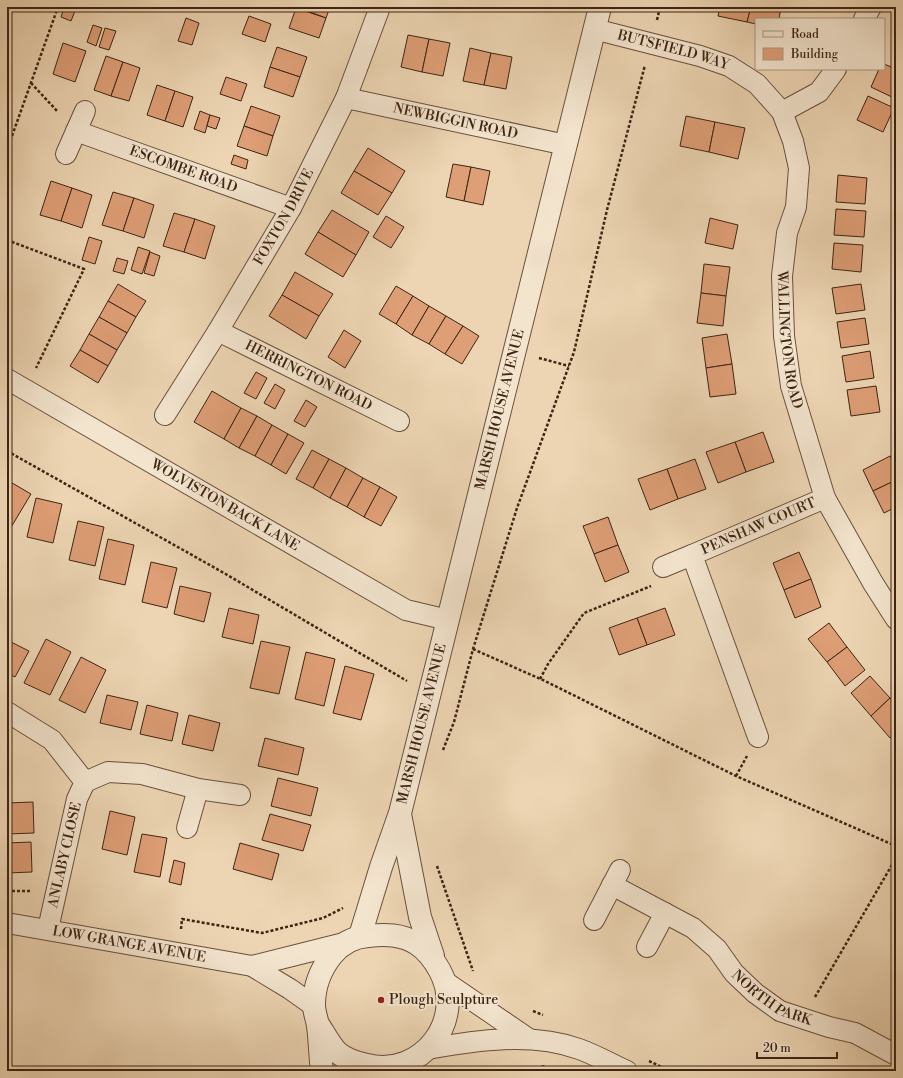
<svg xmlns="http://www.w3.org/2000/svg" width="903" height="1078" viewBox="0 0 903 1078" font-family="'Libre Bodoni',serif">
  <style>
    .building { fill: #de9e76; stroke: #3d2514 }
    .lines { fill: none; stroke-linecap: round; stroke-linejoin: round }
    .minor-casing { stroke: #69513c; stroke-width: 22 }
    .tertiary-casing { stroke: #69513c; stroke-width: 24 }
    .path { stroke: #3d2514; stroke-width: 2.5; stroke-dasharray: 3 2; stroke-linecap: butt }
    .minor { stroke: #f3e4ce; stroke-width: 20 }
    .tertiary { stroke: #f3e4ce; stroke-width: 22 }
    .poi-dot { fill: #8f2418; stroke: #f3e4ce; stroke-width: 1.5 }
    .labels { text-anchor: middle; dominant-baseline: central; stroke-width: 4; stroke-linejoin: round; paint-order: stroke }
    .street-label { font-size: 14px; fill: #3d2514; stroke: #f3e4ce }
    .poi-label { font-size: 14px; fill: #3d2514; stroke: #f3e4ce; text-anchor: start }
  </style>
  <rect width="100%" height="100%" fill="#edd5b3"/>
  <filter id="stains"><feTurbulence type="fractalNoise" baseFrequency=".005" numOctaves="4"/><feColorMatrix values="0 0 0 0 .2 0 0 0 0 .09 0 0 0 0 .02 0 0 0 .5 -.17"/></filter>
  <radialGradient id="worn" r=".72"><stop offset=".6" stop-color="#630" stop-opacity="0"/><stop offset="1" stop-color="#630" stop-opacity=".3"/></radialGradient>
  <g class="building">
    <path d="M297,7H330L326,18Z"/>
    <path d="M720,7H751L747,22L718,16Z"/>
    <path d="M751,7H781L779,19H756V24L747,22Z"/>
    <path d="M64,8L75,11L71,21L61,17Z"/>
    <path d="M296,8L326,18L319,38L289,28Z"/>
    <path d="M249,16L271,24L265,42L242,34Z"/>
    <path d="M186,18L199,23L192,45L178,41Z"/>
    <path d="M93,25L102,28L96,46L87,42Z"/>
    <path d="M105,28L116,31L109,50L99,47Z"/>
    <path d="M408,35L429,39L422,72L401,67Z"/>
    <path d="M429,39L450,43L443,76L422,72Z"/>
    <path d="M63,43L86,51L75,82L53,74Z"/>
    <path d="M277,47L307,57L300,77L270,67Z"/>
    <path d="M470,48L491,53L484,85L463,81Z"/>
    <path d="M491,53L512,57L506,89L484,85Z"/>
    <path d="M106,56L123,62L111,96L94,90Z"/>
    <path d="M123,62L140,68L129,101L111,96Z"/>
    <path d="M884,64L896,69V99L871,87L879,69H884Z"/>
    <path d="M270,67L300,77L293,97L264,87Z"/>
    <path d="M226,77L247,84L241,101L220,94Z"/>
    <path d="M157,85L175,91L165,121L147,115Z"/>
    <path d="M175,91L193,97L183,127L165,121Z"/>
    <path d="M868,96L894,108L883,132L857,120Z"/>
    <path d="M251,106L280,116L273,136L244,126Z"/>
    <path d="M200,111L210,115L205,133L194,129Z"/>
    <path d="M210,115L220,118L216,129L207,126Z"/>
    <path d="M686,116L715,122L709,152L680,146Z"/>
    <path d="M715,122L745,128L738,159L709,152Z"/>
    <path d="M244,126L273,136L267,156L237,146Z"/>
    <path d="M368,148L405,171L392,193L354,171Z"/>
    <path d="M234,155L248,160L246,169L231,164Z"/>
    <path d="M453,164L471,167L464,201L446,197Z"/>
    <path d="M471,167L490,171L483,205L464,201Z"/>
    <path d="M354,171L392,193L378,215L341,193Z"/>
    <path d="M838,175L867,178L865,204L836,202Z"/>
    <path d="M51,181L72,188L61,221L40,215Z"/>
    <path d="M72,188L92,195L82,228L61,221Z"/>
    <path d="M113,192L134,198L123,231L102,225Z"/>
    <path d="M134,198L154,205L144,238L123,231Z"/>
    <path d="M836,209L866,211L864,237L834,235Z"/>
    <path d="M332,210L369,232L356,255L318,232Z"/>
    <path d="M174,213L195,219L184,252L163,246Z"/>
    <path d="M386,216L404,227L391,248L373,237Z"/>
    <path d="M710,218L738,225L733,249L705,243Z"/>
    <path d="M195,219L215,226L205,259L184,252Z"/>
    <path d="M318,232L356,255L343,277L305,254Z"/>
    <path d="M89,237L102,241L95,264L82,260Z"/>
    <path d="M834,243L863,245L861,272L832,269Z"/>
    <path d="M138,247L150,251L142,274L131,270Z"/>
    <path d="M150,252L160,256L154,276L144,273Z"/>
    <path d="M117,258L128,261L124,274L113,271Z"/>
    <path d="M704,264L730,267L726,296L701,293Z"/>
    <path d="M295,272L333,294L319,316L282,295Z"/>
    <path d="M118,284L146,301L136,317L108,301Z"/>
    <path d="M861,284L865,310L836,314L832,288Z"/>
    <path d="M396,286L413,296L396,324L379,314Z"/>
    <path d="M701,293L726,296L723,326L697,323Z"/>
    <path d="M282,295L319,316L306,339L269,316Z"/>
    <path d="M413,296L429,306L412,335L396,324Z"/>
    <path d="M108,301L136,317L127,333L99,317Z"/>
    <path d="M429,306L446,316L429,344L412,335Z"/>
    <path d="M446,316L463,326L445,354L429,344Z"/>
    <path d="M99,317L127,333L117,350L89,334Z"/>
    <path d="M865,318L869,344L841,348L837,322Z"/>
    <path d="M463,326L479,336L462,364L445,354Z"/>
    <path d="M344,330L361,341L345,368L328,357Z"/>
    <path d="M89,334L117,350L108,366L80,350Z"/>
    <path d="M727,334L732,364L706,368L702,338Z"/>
    <path d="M80,350L108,366L98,383L70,366Z"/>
    <path d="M870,351L874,378L846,382L842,356Z"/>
    <path d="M732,364L736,394L710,397L706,368Z"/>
    <path d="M256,372L267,378L256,399L244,393Z"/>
    <path d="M275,384L285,390L275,409L264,403Z"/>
    <path d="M876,386L880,412L851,416L847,390Z"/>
    <path d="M212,391L241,408L224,439L194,422Z"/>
    <path d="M306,400L317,407L305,427L294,421Z"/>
    <path d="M241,408L257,416L239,448L224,439Z"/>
    <path d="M257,416L272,425L255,456L239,448Z"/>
    <path d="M272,425L288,434L271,465L255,456Z"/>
    <path d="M763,432L774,462L746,472L735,442Z"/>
    <path d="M288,434L304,443L286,474L271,465Z"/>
    <path d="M735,442L746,472L718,483L706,452Z"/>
    <path d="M312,450L329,459L313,488L296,479Z"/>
    <path d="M890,456L896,468V480L873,491L863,470Z"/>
    <path d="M329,459L346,468L330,498L313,488Z"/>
    <path d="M695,459L706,489L678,499L667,469Z"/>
    <path d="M346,468L363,478L347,507L330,498Z"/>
    <path d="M667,469L678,499L650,510L638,479Z"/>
    <path d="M363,478L380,487L364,517L347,507Z"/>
    <path d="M7,480L31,494L7,534Z"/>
    <path d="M896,480V507L884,513L873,491Z"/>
    <path d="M380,487L397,497L381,526L364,517Z"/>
    <path d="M36,498L62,504L53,543L27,537Z"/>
    <path d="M608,517L618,545L594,554L583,526Z"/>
    <path d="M78,521L104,527L95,566L69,560Z"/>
    <path d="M896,527V535L892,529Z"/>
    <path d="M108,539L134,545L125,585L99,579Z"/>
    <path d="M618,545L629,572L605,582L594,554Z"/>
    <path d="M799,552L811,579L784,590L773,563Z"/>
    <path d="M151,562L177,568L167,608L142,602Z"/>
    <path d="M811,579L821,607L795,618L784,590Z"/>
    <path d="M180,586L211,593L204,622L174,614Z"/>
    <path d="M229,608L259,615L253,644L222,637Z"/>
    <path d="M665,608L675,635L647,645L637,618Z"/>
    <path d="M637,618L647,645L619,655L609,628Z"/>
    <path d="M829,623L847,647L827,662L808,639Z"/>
    <path d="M46,639L71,652L50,695L24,683Z"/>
    <path d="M7,640L29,651L15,677L7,673Z"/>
    <path d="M261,641L290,647L279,694L250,688Z"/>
    <path d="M847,647L865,670L845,686L827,662Z"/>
    <path d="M306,652L335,659L324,706L295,699Z"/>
    <path d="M81,657L106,670L85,713L59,700Z"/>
    <path d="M345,666L374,674L361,720L333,713Z"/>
    <path d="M870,676L890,698L871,716L851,693Z"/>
    <path d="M107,695L138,702L131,730L100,723Z"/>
    <path d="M890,698L896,705V733L890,738L871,716Z"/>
    <path d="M147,705L178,713L172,741L140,734Z"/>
    <path d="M189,715L220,723L213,751L182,744Z"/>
    <path d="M265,738L304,748L298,775L258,766Z"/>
    <path d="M278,778L318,788L311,816L271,806Z"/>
    <path d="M33,802L34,833L7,834V803Z"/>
    <path d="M110,811L135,817L127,855L102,849Z"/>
    <path d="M270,814L311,825L303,851L262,840Z"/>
    <path d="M142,834L167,838L160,877L134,872Z"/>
    <path d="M31,842L32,872L7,873V843Z"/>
    <path d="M240,843L279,854L272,880L233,869Z"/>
    <path d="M174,860L185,863L181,885L169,882Z"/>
  </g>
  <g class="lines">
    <defs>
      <g id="minor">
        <path d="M864,19L871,7"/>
        <path id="s1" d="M594,29L700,56L729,66L757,84L782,112L793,141L799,168L796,207L787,233L782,276L784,336L791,386L825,498L873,583L896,619"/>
        <path id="s2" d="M346,98L566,145"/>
        <path d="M782,112L819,92L836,69"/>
        <path id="s3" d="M76,131L291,208"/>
        <path d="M66,154L85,111"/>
        <path id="s4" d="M218,331L399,421"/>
        <path id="s5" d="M7,379L406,610L448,620"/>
        <path id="s6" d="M165,415L218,331L291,208L346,98L380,7"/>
        <path d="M663,567L692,555"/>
        <path d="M7,712L52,740L85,782L77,799L48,929"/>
        <path id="s7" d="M758,737L692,555L825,498"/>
        <path d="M85,782L108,772L142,774L198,789L240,795"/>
        <path d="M187,828L198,789"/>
        <path id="s8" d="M612,885L693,928L717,949L734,973L755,993L780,1011L829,1027L855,1033L896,1055"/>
        <path d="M594,920L620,870"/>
        <path id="s9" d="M7,923L252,966L290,989L314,1006"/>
        <path d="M647,947L665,913"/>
        <path d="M252,966L348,942"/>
        <path d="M447,983L529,1039"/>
        <path d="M428,1049C477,1040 532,1032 579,1049C596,1055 611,1064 627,1071"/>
      </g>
      <g id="tertiary">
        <path d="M400,814L420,917L433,956"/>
        <path id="s10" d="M360,936L381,867L400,813L600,7"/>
        <path d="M318,1024C324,1033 330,1045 337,1052C345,1059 357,1063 367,1065C422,1078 466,1020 440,971C434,960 428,951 417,944C402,934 385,934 368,936C354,937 341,944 332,955C320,970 314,986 314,1005C314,1012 317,1019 318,1026C320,1041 320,1056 322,1071"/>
      </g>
    </defs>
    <use href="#minor" class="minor-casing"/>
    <use href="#tertiary" class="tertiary-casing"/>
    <g class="path">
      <path d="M657,20L660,7"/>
      <path d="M31,83L58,112"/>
      <path d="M7,150L58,7"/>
      <path d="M7,240L84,269L36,368"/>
      <path d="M539,358L569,366"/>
      <path d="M7,451L224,573L407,681"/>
      <path d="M473,649L545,681L736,776L896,846"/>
      <path d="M540,679L548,664L584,613L651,586"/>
      <path d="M443,750L454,722L473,649L517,508L574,352L607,210L645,65"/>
      <path d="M736,776L747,756"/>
      <path d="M437,866L473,971"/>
      <path d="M7,891H32"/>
      <path d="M181,929L182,919L262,933L323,918L343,908"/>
      <path d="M815,997L896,858"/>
      <path d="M533,1011L543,1015"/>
      <path d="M649,1061L670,1071"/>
      <path d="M522,1071L545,1066"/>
    </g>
    <use href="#minor" class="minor"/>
    <use href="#tertiary" class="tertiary"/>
  </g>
  <circle class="poi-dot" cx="381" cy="1000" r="4"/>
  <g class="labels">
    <g class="street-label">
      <text stroke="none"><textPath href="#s1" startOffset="82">BUTSFIELD WAY</textPath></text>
      <text stroke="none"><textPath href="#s2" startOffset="112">NEWBIGGIN ROAD</textPath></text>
      <text stroke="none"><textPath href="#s3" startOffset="114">ESCOMBE ROAD</textPath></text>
      <text stroke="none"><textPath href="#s6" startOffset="231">FOXTON DRIVE</textPath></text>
      <text stroke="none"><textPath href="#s1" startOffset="444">WALLINGTON ROAD</textPath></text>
      <text stroke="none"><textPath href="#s4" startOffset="101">HERRINGTON ROAD</textPath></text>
      <text stroke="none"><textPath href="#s10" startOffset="545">MARSH HOUSE AVENUE</textPath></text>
      <text stroke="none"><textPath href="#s5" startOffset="252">WOLVISTON BACK LANE</textPath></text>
      <text stroke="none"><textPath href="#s7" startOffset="266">PENSHAW COURT</textPath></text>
      <text stroke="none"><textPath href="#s10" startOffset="221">MARSH HOUSE AVENUE</textPath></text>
      <text transform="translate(65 855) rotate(-77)">ANLABY CLOSE</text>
      <text stroke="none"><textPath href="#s9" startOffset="124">LOW GRANGE AVENUE</textPath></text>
      <text stroke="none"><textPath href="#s8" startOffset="199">NORTH PARK</textPath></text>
    </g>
    <g class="poi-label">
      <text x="389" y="1000">Plough Sculpture</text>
    </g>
  </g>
  <rect width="903" height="1078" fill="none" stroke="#edd5b3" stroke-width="24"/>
  <rect x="8" y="8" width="887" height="1062" fill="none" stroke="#3d2514" stroke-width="2"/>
  <rect x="12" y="12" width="879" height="1054" fill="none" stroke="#3d2514"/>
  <rect x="755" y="18" width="130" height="52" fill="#f3e4ce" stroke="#aa9884"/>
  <rect x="763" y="31" width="20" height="6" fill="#f3e4ce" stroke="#aa9884"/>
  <text x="791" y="38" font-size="12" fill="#3d2514">Road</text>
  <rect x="763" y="48" width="20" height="12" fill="#de9e76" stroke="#aa9884"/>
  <text x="791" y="58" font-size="12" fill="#3d2514">Building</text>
  <path d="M757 1052v6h80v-6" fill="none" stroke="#3d2514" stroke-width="2"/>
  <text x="763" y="1052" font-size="12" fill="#3d2514" stroke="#f3e4ce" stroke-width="3" paint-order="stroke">20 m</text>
  <rect width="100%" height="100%" filter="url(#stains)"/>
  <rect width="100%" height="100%" fill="url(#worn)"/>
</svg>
